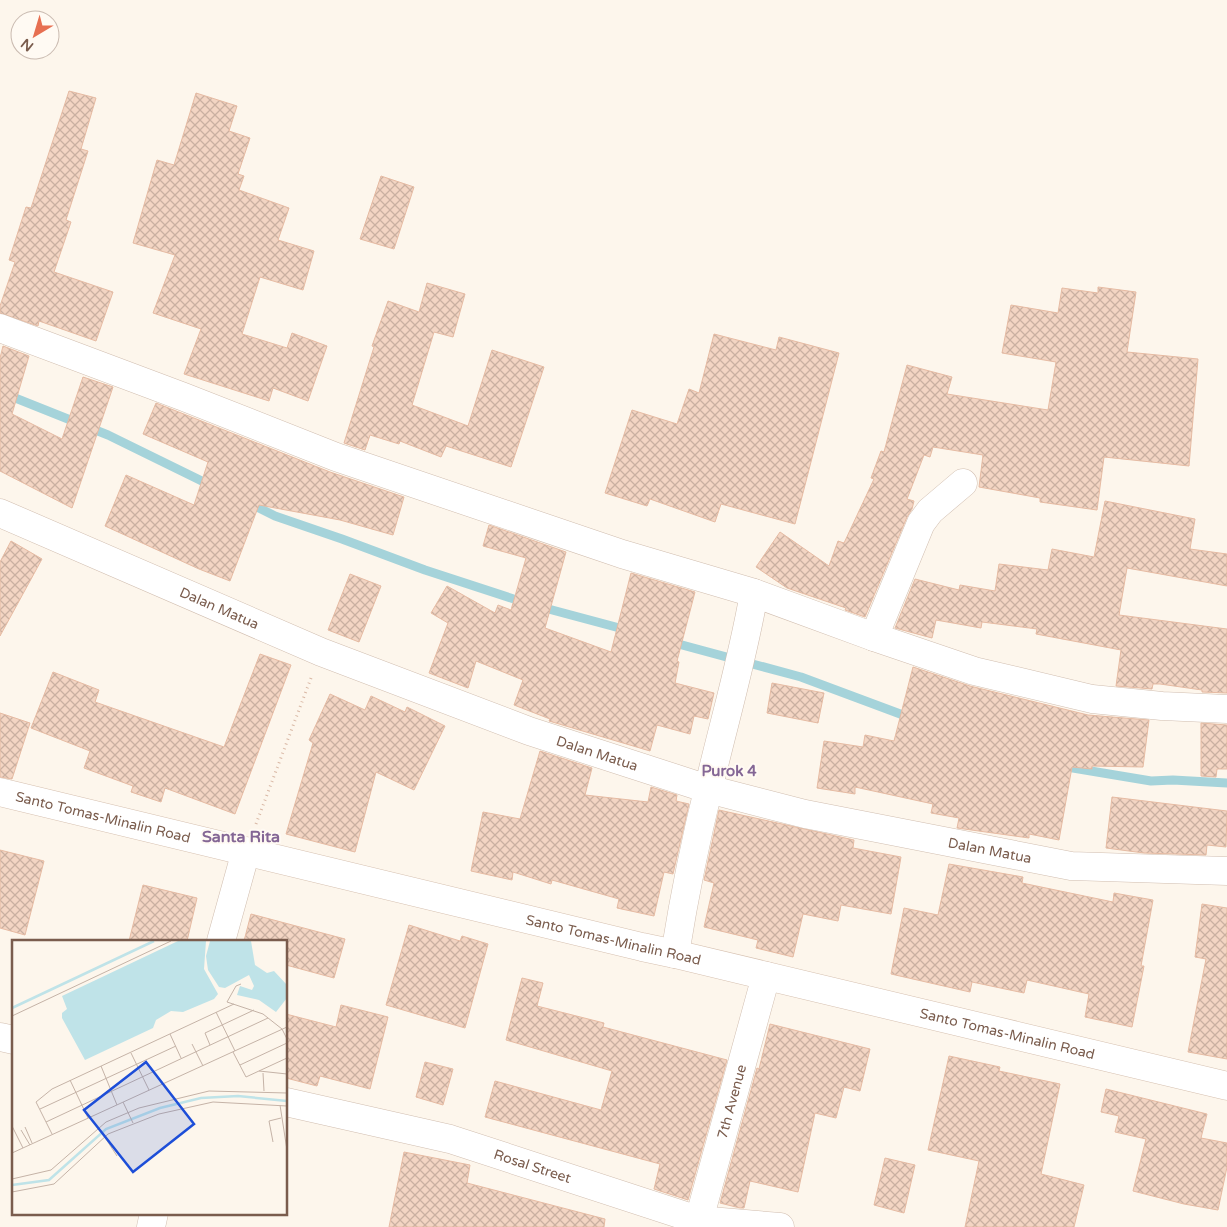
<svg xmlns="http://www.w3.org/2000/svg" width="1227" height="1227" viewBox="0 0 1227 1227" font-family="'Varela Round',sans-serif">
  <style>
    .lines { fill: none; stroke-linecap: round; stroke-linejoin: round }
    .stream { stroke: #a5d3da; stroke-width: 9 }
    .building { fill: url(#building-cross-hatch); stroke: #e6bba3 }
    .minor-casing { stroke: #d1beb0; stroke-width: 29 }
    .secondary-casing { stroke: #d6c0b0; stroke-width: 29 }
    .path { stroke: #d9b8a5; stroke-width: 3; stroke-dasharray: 1 4; stroke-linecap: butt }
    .minor { stroke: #fff; stroke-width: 28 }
    .secondary { stroke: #fff; stroke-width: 28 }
    .labels { text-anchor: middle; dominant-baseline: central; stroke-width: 4; stroke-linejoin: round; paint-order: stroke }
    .street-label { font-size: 14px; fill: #7a5c4d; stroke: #fffaf3 }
    .neighbourhood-label { font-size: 15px; font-weight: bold; fill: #846695; stroke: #fffaf3 }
    .quarter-label { font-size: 16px; font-weight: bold; fill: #846695; stroke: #fffaf3 }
    .inset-river { fill: none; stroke: #bfe3e8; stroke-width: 2.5 }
    .inset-road { fill: none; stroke: #c5b3a7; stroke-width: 1 }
    .view { fill: #1d4ed8; fill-opacity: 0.15; stroke: #1d4ed8; stroke-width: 2.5 }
    .inset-edge { fill: none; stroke: #7a5c4d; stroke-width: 2.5 }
  </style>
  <defs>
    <pattern id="building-cross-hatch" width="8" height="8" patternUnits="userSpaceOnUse" patternTransform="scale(1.25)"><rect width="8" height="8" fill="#f3d5c3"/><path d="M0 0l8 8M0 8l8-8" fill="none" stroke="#cab0a1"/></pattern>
  </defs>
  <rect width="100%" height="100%" fill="#fdf6ec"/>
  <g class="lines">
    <g class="stream">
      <path d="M0,392L108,435L212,486"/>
      <path d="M249,503L275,516L342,539L425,570L526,603"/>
      <path d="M541,607L627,630"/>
      <path d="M671,642L801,677L911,718"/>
      <path d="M1061,766L1151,781L1173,780L1227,783"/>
    </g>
  </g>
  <g class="building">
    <path d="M69,91L96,98L81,149L88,151L66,220L71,222L54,272L113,292L96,341L39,321L38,326L0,313V306L15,262L9,260L26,207L31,208Z"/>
    <path d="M196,93L237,106L229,131L250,138L238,174L244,176L239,190L289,208L278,240L314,251L303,290L260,277L242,334L287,348L292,333L327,346L308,401L273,388L269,401L184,374L201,329L153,313L175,255L133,243L157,160L174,165Z"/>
    <path d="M381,176L414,187L394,249L360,239Z"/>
    <path d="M427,283L465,294L453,337L434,332L412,405L468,426L492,350L544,367L511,467L446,446L441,457L400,441L399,444L370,435L365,450L344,443L374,347L372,346L388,301L419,312Z"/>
    <path d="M1098,287L1136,292L1127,352L1198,359L1189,466L1104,457L1097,510L1040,502V498L979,487L983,455L933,447L930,457L924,455L907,499L914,501L912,509L907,517L865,617L845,610L846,608L787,588L756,567L780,532L829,566L838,541L844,543L874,479L871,478L881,451L884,452L907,365L952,377L947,394L1048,410L1056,362L1002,353L1011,305L1058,313L1062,288L1098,293Z"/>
    <path d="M714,334L776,350L779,337L839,353L795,524L721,504L715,522L650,499L647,506L605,493L632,410L677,424L689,389L699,393Z"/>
    <path d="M3,346L29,356L12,414L62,439L83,377L113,387L72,508L0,471V358Z"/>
    <path d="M156,403L330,472L404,497L393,535L340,520L259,505L230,581L199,569L105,526L126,475L194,505L208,462L143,434Z"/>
    <path d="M1105,501L1195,519L1190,549L1227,554V586L1127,568L1119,615L1227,629V693L1202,692V690L1160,684H1153L1152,689L1116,686L1121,650L1036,634L1037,629L982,622L981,628L936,620L932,638L895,628L915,579L959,590L960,585L995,591L999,564L1048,570L1052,549L1094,557Z"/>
    <path d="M489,525L566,552L545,628L611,652L631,573L695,592L677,661L679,662L675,683L714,693L708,719L694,716L690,734L657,725L650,751L549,721L550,719L514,705L523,680L476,661L468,688L429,673L448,623L431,613L447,586L495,613L498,605L511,610L526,558L483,546Z"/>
    <path d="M11,541L42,559L0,636V562Z"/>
    <path d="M350,574L381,586L359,642L328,630Z"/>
    <path d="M260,654L291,665L235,814L165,788L161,802L131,792L133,786L84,768L90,751L31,728L53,672L99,690L95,702L224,747Z"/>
    <path d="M913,667L970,686L1088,715L1149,720L1143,767L1092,766V769L1072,767L1059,840L1029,834V838L957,828L959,818L931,813L933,804L855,787V794L817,788L824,741L863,747L865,735L894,741Z"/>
    <path d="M772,683L824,693L818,723L767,713Z"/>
    <path d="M330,694L365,710L371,696L405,712L407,707L445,726L414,790L376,772L355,852L286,834L313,743L309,740Z"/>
    <path d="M0,713L30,723L12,779L0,777Z"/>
    <path d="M1201,723L1227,725V769H1217L1216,777L1201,776Z"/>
    <path d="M540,751L592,768L585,795L648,802L651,787L677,795L676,801L689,804L673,874L664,872L654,916L617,908L619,899L552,880L551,884L513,872L512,880L471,871L483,812L520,819Z"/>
    <path d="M1112,797L1227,811L1226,847L1207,845L1206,855L1144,853L1106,848Z"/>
    <path d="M719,810L854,840L853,848L901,857L891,914L841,905L838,921L803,914L793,957L756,948L758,940L704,927L714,883L704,880Z"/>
    <path d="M0,850L44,861L25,935L0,928Z"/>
    <path d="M949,864L1023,877L1022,883L1113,902L1114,893L1153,900L1141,966H1144L1132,1027L1085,1017L1089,994L1027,980L1024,993L972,982L970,992L891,974L904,908L938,915Z"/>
    <path d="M143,885L197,898L187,941H129Z"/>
    <path d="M1202,904L1227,908V1059L1188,1052L1206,959L1195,957Z"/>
    <path d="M251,914L345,939L334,978L286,965V941H244Z"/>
    <path d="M409,925L460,941L462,936L488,944L465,1028L386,1005Z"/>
    <path d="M522,978L543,983L537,1006L604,1023L603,1027L727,1060L688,1200L654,1189L660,1164L485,1117L495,1081L601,1110L612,1071L506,1040Z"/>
    <path d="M341,1005L388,1017L370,1089L320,1076L317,1086L286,1078V1014L336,1027Z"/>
    <path d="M770,1024L870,1049L860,1091L844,1087L836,1118L815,1113L798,1192L750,1181L744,1208H740L720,1203L757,1068L759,1069Z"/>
    <path d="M949,1056L1000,1067L999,1071L1060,1084L1041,1174L1084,1185L1074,1227H965L979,1161L928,1150Z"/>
    <path d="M425,1062L453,1069L443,1105L416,1097Z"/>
    <path d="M1106,1089L1207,1114L1201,1138L1227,1143V1167L1218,1210L1184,1204L1133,1191L1146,1139L1115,1132L1119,1116L1101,1112Z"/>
    <path d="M404,1152L470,1165L467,1183L605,1219L604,1227H389Z"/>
    <path d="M885,1158L915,1165L904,1213L874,1205Z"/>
  </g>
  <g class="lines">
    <defs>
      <g id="minor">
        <path d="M0,328L184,397L336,457L622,554L754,593L874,637L974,671L1092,699L1162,706L1227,709"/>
        <path id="s1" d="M0,513L321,652L529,731L708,789L805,814L1071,866L1227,871"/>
        <path d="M874,637L921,523L930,511L963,483"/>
        <path d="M221,941L246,851"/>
        <path d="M675,954C684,898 695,842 709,786C724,722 743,658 754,593"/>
        <path d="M0,1037L14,1040"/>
        <path id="s2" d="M286,1102L450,1139L698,1220L780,1227"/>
        <path d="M151,1227L154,1213"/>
        <path id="s3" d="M697,1227L766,976"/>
      </g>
      <g id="secondary">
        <path id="s4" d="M0,792L642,947L675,954L1227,1086"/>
      </g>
    </defs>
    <use href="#minor" class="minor-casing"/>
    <use href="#secondary" class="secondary-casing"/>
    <path class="path" d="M256,824L311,678"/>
    <use href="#minor" class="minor"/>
    <use href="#secondary" class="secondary"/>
  </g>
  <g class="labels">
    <g class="street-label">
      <text stroke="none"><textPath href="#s1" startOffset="239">Dalan Matua</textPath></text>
      <text stroke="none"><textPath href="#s1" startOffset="644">Dalan Matua</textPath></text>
      <text stroke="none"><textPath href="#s4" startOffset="106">Santo Tomas-Minalin Road</textPath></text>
      <text stroke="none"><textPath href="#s1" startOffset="1049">Dalan Matua</textPath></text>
      <text stroke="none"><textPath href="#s4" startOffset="631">Santo Tomas-Minalin Road</textPath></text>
      <text stroke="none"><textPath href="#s4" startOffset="1036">Santo Tomas-Minalin Road</textPath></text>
      <text stroke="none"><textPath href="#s3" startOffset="130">7th Avenue</textPath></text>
      <text stroke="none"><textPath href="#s2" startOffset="255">Rosal Street</textPath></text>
    </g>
    <g class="neighbourhood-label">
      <text x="729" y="771">Purok 4</text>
    </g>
    <g class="quarter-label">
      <text x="241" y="837">Santa Rita</text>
    </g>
  </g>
  <g transform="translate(12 940)">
    <rect width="275" height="275" fill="#fdf6ec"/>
    <path d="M166,1H194L192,29L206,54L202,59L171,72L159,71L144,80L141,88L73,120L50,78V73L55,69L50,56ZM198,1H239L243,25L255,33L262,31L275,45V58L264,72L247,60L225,55L228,46L240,50L242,46L237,35L213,48L207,47L196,30L194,16Z" fill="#bfe3e8"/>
    <path class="inset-river" d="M0,68L142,1M0,245L37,240L94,189L148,168L189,158L226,156L275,161"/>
    <path class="inset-road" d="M229,44L224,46L215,62L251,74L270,89L275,99M204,72L223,111M0,76L159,1M158,94L169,118M180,104L191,126M198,105L193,93L242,70M221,112L234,137L275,118M119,113L137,150M228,125L275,103M89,126L105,165M247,131L275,134M251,133L252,151M58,140L76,178M111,162L121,183M268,165L275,210M28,169L164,106M34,182L256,78M0,186L11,208M13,187L20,203M9,190L18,205M40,194L24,162L40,149L222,64M92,196L105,216M261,202L257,181L269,178M0,213L275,87M0,239L39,230L94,182L127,168L197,151L275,153M0,252L42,244L96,194L147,174L201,162L275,166"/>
    <path class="view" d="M134,122L182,184L121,232L72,170Z"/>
    <rect width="275" height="275" class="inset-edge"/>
  </g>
  <g transform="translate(35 35) rotate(218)"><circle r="24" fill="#fffaf3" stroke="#cabbb1"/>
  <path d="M0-4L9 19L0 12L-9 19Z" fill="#e76f51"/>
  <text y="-8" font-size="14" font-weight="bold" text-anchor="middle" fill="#7a5c4d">N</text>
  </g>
</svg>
